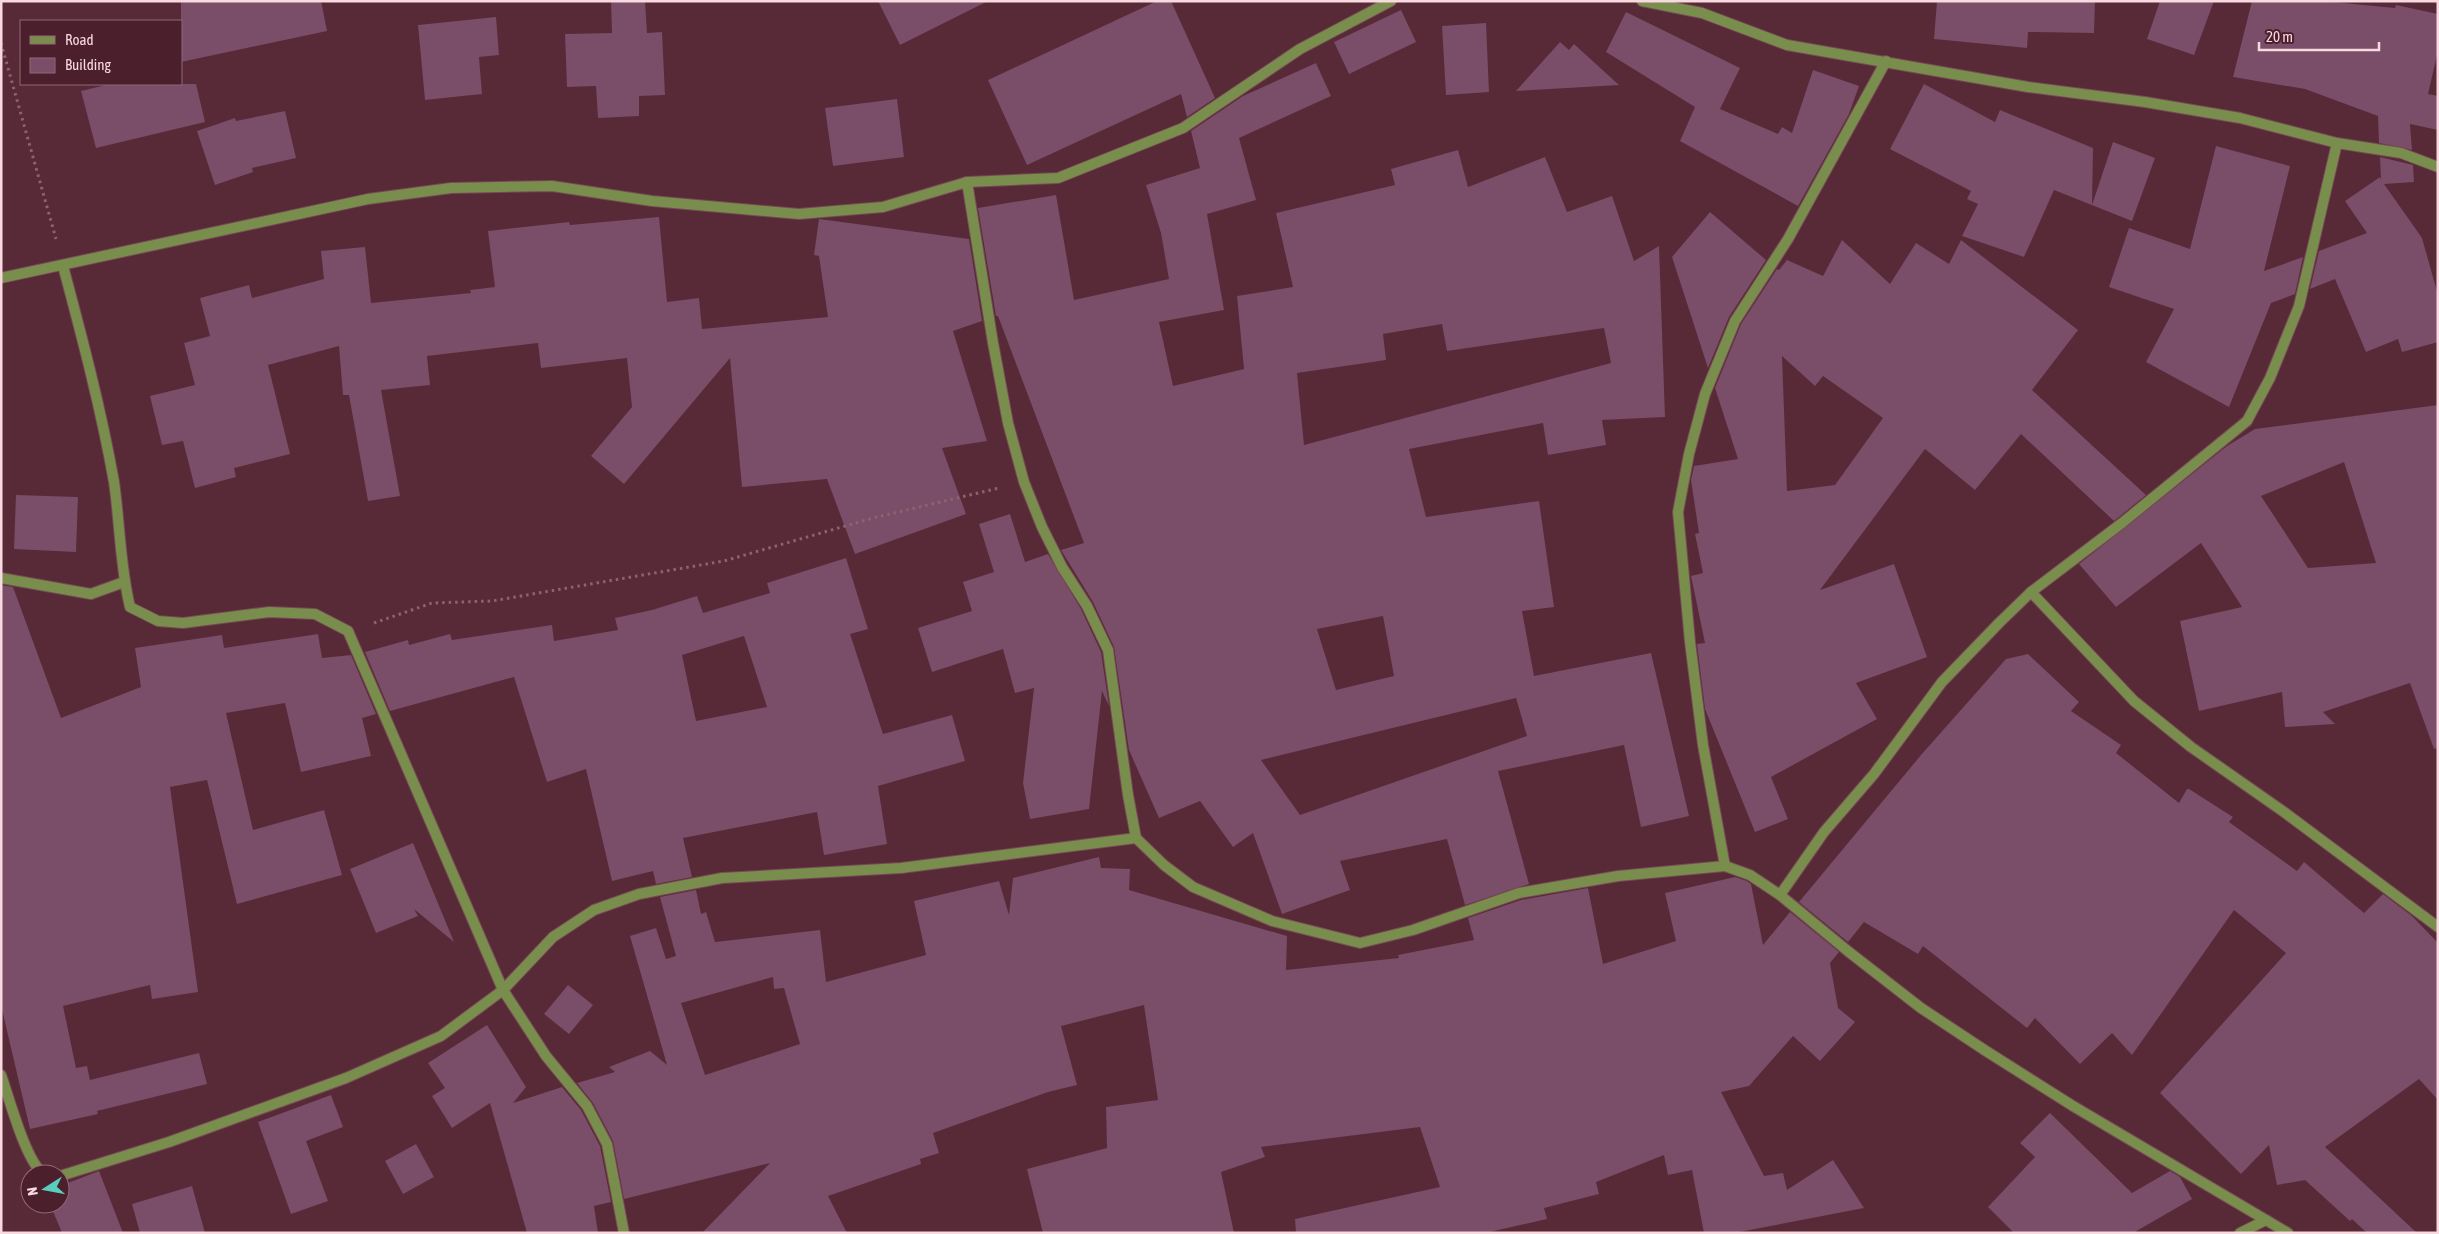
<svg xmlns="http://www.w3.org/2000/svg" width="2439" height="1234" viewBox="0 0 2439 1234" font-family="'Asap Condensed',sans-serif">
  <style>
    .building { fill: #7a4d68; fill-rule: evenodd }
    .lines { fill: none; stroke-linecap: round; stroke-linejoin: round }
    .street-casing { stroke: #754954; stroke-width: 12 }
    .path { stroke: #8d636e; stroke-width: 3; stroke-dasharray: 2.5 4; stroke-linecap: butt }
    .street { stroke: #798d4d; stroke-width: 10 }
  </style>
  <rect width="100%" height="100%" fill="#582936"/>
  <g class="building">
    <path d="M181,1H321L327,31L181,62Z"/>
    <path d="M611,1H645L647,33L662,32L665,95L639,96V116L598,118L596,86L567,87L565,34L612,33Z"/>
    <path d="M878,1H988L900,45Z"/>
    <path d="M1157,1H1171L1215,98L1187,117L1181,94L1027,165L988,80Z"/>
    <path d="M1937,1H2095L2094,33L2028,32L2027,48L1934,39Z"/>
    <path d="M2160,1H2214L2194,55L2147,39Z"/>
    <path d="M2252,1H2323L2395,8L2396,5L2438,14V51L2428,94L2438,96V130L2410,124L2412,150L2379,143L2378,116L2305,89L2233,77Z"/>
    <path d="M1401,10L1416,42L1349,74L1334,42Z"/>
    <path d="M1626,12L1740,68L1720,109L1778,134L1782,127L1792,133L1813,70L1859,86L1849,114L1798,206L1680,141L1695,107L1606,52Z"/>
    <path d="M496,17L499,55L479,57L482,94L425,100L418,25Z"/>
    <path d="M1486,23L1489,92L1446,95L1442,26Z"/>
    <path d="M1560,42L1569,50L1574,44L1619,85L1516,91Z"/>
    <path d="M1316,63L1331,96L1239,138L1256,200L1207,214L1224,310L1159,322L1173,386L1244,369L1237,296L1293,287L1276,213L1395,185L1391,169L1458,150L1468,187L1545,157L1567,212L1612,196L1634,261L1659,246L1665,417L1602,420L1606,445L1548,455L1543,423L1409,449L1426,517L1539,501L1554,607L1522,611L1534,676L1651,653L1689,816L1641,827L1624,745L1498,771L1529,884L1465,905L1447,839L1340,861L1350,890L1282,914L1253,833L1233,847L1200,801L1159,818L1129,750L1114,647L1093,602L1061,550L1084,543L998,316H996L978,208L1056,195L1074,300L1169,279L1161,233L1146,185L1200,168L1191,131L1243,96ZM1442,324L1447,351L1604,328L1611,363L1304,445L1297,373L1386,360L1383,334ZM1383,616L1394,676L1336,690L1317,629ZM1516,698L1527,736L1300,815L1261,760Z"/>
    <path d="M110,84H196L205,122L96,148L81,91Z"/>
    <path d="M1924,84L1995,122L2000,110L2093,148L2092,205L2113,142L2155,158L2132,221L2054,190L2024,257L1962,236L1978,204L1967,199L1971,191L1890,149Z"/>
    <path d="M897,99L904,157L833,166L825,108Z"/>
    <path d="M285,111L296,158L252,168L253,172L215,185L197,131L235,118L236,121Z"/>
    <path d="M2216,146L2290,166L2264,271L2303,257L2295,294L2271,303L2229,407L2146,362L2174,309L2109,287L2129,228L2190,249Z"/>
    <path d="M2380,157L2413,165L2414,182L2384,184L2422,238L2438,295V342L2402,352L2398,339L2366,352L2335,279L2310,289L2319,251L2367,233L2345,201L2380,177L2381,180Z"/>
    <path d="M1710,212L1766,260L1729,317L1708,368L1672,257Z"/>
    <path d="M659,217L667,302L699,298L702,329L828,317L819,256L814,255L819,219L969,239L982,321L953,331L987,441L942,448L966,514L855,554L827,479L742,487L730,358L624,484L591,456L632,407L627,358L541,368L538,343L427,356L430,385L381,390L400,496L368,501L349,395H343L339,346L268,365L290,454L234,468L236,477L195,488L183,441L162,445L150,396L195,385L184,343L210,336L200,298L249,285L252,298L324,279L321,251L365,247L371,303L471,293L470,290L495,287L488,231L569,222L570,225Z"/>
    <path d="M1842,240L1890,284L1916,243L1949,264L1961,240L2078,330L2032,390L2146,495L2114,521L2021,434L1975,490L1925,449L1820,590L1894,564L1927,657L1856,683L1877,719L1771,777L1788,819L1755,832L1705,709L1697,644L1705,643L1691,576L1703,573L1695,534L1699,533L1691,480L1694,466L1738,459L1715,388L1741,324L1777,269L1779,270L1787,260L1823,276ZM1782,356L1815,386L1823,376L1883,418L1835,485L1787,491Z"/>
    <path d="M2438,405V748L2434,749L2410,683L2323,712L2335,724L2285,727L2282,692L2199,711L2180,621L2242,607L2201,543L2116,607L2079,564L2227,446L2255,429ZM2344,462L2376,563L2308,568L2261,496Z"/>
    <path d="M16,495L78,497L76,552L14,549Z"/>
    <path d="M1010,514L1025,562L1048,554L1081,609L1101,652L1109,706L1102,691L1089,809L1030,819L1023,783L1034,688L1015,693L1003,649L932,672L918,628L972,611L963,582L994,572L979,524Z"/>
    <path d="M846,558L868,629L850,634L883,734L952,715L965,761L878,786L887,844L824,855L817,812L683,838L692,877L656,884L653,871L612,881L586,769L547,782L514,677L390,711L365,652L408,640L409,645L450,634L452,640L552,625L554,641L618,630L615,618L652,610L697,596L703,613L770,593L767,583ZM744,636L767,707L696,721L682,655Z"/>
    <path d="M1,585L13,587L61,718L141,687L135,648L222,635L224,648L318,634L322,658L351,655L376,714L362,718L371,756L301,772L285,703L226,713L253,830L324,810L342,875L237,904L207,780L170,787L198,992L152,999L150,985L63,1006L76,1068L87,1066L90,1080L199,1053L207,1084L97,1111L98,1114L30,1129L1,1005Z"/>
    <path d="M2028,654L2079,702L2071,711L2121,745L2116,753L2179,803L2187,789H2189L2233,817L2229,822L2297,871L2304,862L2364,913L2383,894L2412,916L2438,943V1100L2419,1079L2325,1147L2417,1233H2367L2352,1219L2350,1221L2305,1180L2277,1185L2269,1145L2241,1174L2160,1093L2286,953L2234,910L2132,1055L2112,1033L2080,1064L2035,1018L2027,1028L1923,946L1918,954L1864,922L1848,942L1799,902L1921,755L2006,659Z"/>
    <path d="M413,843L454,942L414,909L418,916L376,933L350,869Z"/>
    <path d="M1099,857L1101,868L1130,869L1129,890L1287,936L1286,970L1399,958L1398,955L1474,940L1468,918L1521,900L1588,888L1603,964L1676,941L1665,893L1735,877L1747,881L1751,884L1763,945L1790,912L1839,952L1830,963L1838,1008L1855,1022L1820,1061L1793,1036L1749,1086L1721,1092L1764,1176L1783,1173L1787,1190L1833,1160L1864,1208L1734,1233H1704L1692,1170L1668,1175L1664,1155L1596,1182L1599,1194L1544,1208L1547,1219L1485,1233H1296L1295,1219L1440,1187L1420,1127L1261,1147L1265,1157L1221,1172L1234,1233H1043L1027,1169L1107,1148L1106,1107L1158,1100L1144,1005L1061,1026L1077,1085L1048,1092L933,1133L939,1153L920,1159L921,1164L828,1196L847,1233H702L770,1163L624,1199L613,1141L593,1103L577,1083L615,1072L609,1067L650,1051L667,1065L630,936L656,928L666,959L676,956L660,897L696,890L701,914L706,912L715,942L820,930L826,982L926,955L914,901L999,881L1009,915L1013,878ZM773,977L774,989L784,988L800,1044L705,1075L681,1003Z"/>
    <path d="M568,985L593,1005L569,1034L544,1014Z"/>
    <path d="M487,1025L526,1087L513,1103L562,1087L581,1110L600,1146L611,1202L594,1206L598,1233H527L490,1103L452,1128L432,1096L445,1088L428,1063Z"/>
    <path d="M331,1095L343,1127L306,1141L328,1201L291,1214L258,1122Z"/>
    <path d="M2050,1113L2132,1193L2170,1171L2180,1177L2192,1199L2133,1233H2014L1988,1207L2035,1157L2020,1143Z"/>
    <path d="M416,1144L434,1177L403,1194L385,1161Z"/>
    <path d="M99,1171L123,1233H62L50,1204H60V1186Z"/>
    <path d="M192,1186L205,1233H140L132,1204Z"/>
  </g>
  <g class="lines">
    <defs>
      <g id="street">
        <path d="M1642,1L1702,13L1787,45L2028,87L2145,102L2240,118L2337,143L2401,153L2438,167"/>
        <path d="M967,182L993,343L1008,423L1024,482L1042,527L1062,567L1087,606L1108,650L1128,795L1136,838L1164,865L1193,887L1272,921L1360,943L1413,930L1519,893L1618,876L1725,866L1750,875L1780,895L1849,952L1921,1008L1986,1051L2073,1106L2288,1233"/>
        <path d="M63,266C82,337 101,409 114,482C120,524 120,566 130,607L158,621L183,623L269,612L315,614L348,631L503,990L546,1056L587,1106L607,1144L624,1233"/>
        <path d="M1,278L368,199L451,188L552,186L652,201L799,214L883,207L967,182L1058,178L1183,128L1300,49L1391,1"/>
        <path d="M1,578L91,594L124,582"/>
        <path d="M2031,592L2134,701L2191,747L2284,812L2438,927"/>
        <path d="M1725,866L1703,745L1690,642L1678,512L1689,454L1705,394L1735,321L1788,239L1886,61"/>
        <path d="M1780,895L1824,832L1874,774L1942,682L2000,622L2031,592L2122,523L2247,421L2270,378L2299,306L2337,143"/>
        <path d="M1,1075C9,1097 26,1163 44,1174"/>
        <path d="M60,1176L169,1142L346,1078L441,1036L503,990L553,937L594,910L639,894L722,878L901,868L1136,838"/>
        <path d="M2240,1233L2266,1220"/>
      </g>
    </defs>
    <use href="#street" class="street-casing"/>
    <g class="path">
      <path d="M1,43L56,239"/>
      <path d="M374,623L432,603L492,601L724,561L873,518L999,488"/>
    </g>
    <use href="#street" class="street"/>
  </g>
  <rect width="2439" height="1234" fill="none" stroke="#f8d9df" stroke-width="5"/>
  <rect x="20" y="20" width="162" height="65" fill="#4c1f2c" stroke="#916974"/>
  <rect x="30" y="36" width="25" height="8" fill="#798d4d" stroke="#916974"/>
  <text x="65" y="45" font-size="15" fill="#f8d9df">Road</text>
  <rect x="30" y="58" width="25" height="15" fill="#7a4d68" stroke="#916974"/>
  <text x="65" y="70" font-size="15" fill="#f8d9df">Building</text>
  <g transform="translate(45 1189) rotate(259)"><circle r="24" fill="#4c1f2c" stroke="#916974"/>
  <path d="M0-4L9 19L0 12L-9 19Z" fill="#59cebe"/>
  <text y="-8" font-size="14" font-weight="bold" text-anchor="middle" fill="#f8d9df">N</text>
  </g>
  <path d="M2259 42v8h120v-8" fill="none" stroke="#f8d9df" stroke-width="2.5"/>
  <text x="2266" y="42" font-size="15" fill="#f8d9df" stroke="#4c1f2c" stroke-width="4" paint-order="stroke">20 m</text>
</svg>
